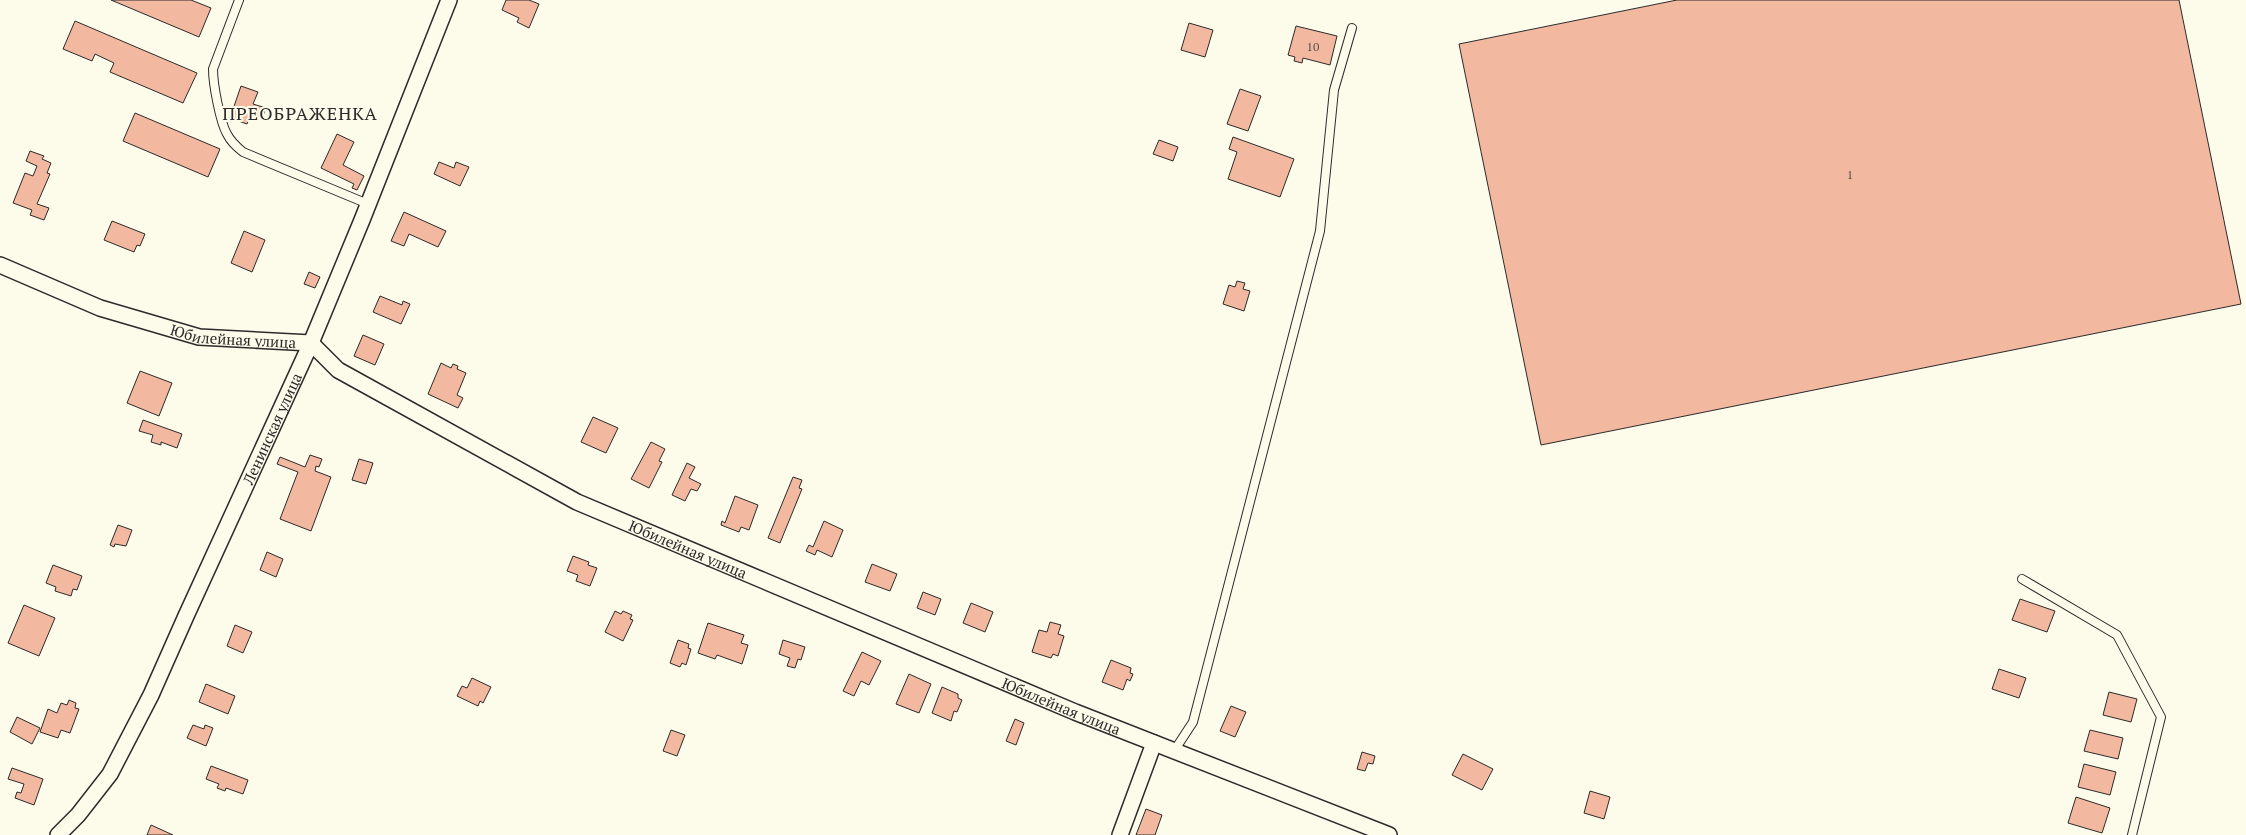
<svg xmlns="http://www.w3.org/2000/svg" width="2246" height="835" viewBox="0 0 2246 835" font-family="'PT Serif',serif">
  <style>
    .building { fill: #f2b8a0; stroke: #2b2b2b }
    .lines { fill: none; stroke-linecap: round; stroke-linejoin: round }
    .service-casing { stroke: #2b2b2b; stroke-width: 10 }
    .minor-casing { stroke: #2b2b2b; stroke-width: 18 }
    .service { stroke: #fdfbea; stroke-width: 8 }
    .minor { stroke: #fdfbea; stroke-width: 15 }
    .labels { text-anchor: middle; dominant-baseline: central; stroke-width: 4; stroke-linejoin: round; paint-order: stroke }
    .number-label { font-size: 12px; fill: #5d4e48 }
    .street-label { font-size: 15px; fill: #2b2b2b; stroke: #fdfbea }
    .quarter-label { font-size: 18px; letter-spacing: 1px; fill: #2b2b2b; stroke: #fdfbea }
  </style>
  <rect width="100%" height="100%" fill="#fdfbea"/>
  <g class="building">
    <path d="M111,0H191L211,8L199,37Z"/>
    <path d="M506,0H529L539,4L529,28L517,22L519,18L502,10Z"/>
    <path d="M1677,0H2179L2241,304L1541,445L1459,44Z"/>
    <path d="M75,21L197,73L183,103L110,72L114,63L95,54L92,61L63,49Z"/>
    <path d="M1189,23L1213,30L1205,57L1181,50Z"/>
    <path d="M1296,26L1337,36L1330,65L1303,58L1302,63L1294,61L1295,57L1288,55Z"/>
    <path d="M241,86L258,92L253,104L266,108L262,118L251,114L247,124L230,118Z"/>
    <path d="M1240,89L1261,96L1248,131L1227,124Z"/>
    <path d="M135,113L220,149L208,177L123,141Z"/>
    <path d="M337,134L354,142L343,165L364,176L357,190L352,188L354,184L321,168Z"/>
    <path d="M1233,137L1294,159L1280,197L1228,179L1237,152L1229,149Z"/>
    <path d="M1159,140L1178,147L1173,161L1153,154Z"/>
    <path d="M30,151L44,156L42,159L51,163L47,173L50,174L37,204L49,208L44,220L30,215L32,210L13,203L25,173L33,176L37,166L26,161Z"/>
    <path d="M439,162L454,168L456,162L469,167L460,186L434,174Z"/>
    <path d="M404,212L446,231L438,247L409,234L404,246L391,241Z"/>
    <path d="M112,221L145,234L140,246L137,245L134,252L104,240Z"/>
    <path d="M244,231L265,240L252,272L231,263Z"/>
    <path d="M309,272L320,277L315,288L304,284Z"/>
    <path d="M1237,281L1245,283L1243,289L1250,291L1244,311L1223,304L1229,285L1235,287Z"/>
    <path d="M380,296L402,305L403,301L410,304L401,324L373,312Z"/>
    <path d="M363,335L384,344L375,365L354,356Z"/>
    <path d="M441,363L451,368L453,364L458,366L457,369L466,373L457,395L463,398L458,408L428,394Z"/>
    <path d="M140,371L172,383L159,416L127,403Z"/>
    <path d="M593,417L618,428L606,453L581,442Z"/>
    <path d="M143,420L182,434L177,448L161,442V445L151,442L153,435L139,431Z"/>
    <path d="M651,442L665,449L659,461L662,462L649,488L631,479Z"/>
    <path d="M310,455L322,459L319,467L316,466L315,471L331,477L311,531L280,519L298,472L277,464L280,457L305,467Z"/>
    <path d="M359,459L373,463L366,484L352,480Z"/>
    <path d="M687,463L695,467L689,478L701,484L697,491L691,489L685,501L672,495Z"/>
    <path d="M793,477L802,480L799,488L802,489L780,543L768,538Z"/>
    <path d="M735,496L758,505L749,530L741,527L739,532L721,525L722,521L725,523Z"/>
    <path d="M824,521L843,530L832,557L817,550L815,555L806,551L809,545L813,547Z"/>
    <path d="M118,525L132,530L126,546L115,544L114,547L110,545Z"/>
    <path d="M267,552L283,559L276,577L260,570Z"/>
    <path d="M573,556L589,562L588,565L597,568L590,586L576,581L578,575L567,571Z"/>
    <path d="M872,564L897,574L890,591L865,582Z"/>
    <path d="M53,565L82,576L77,590L73,589L71,596L55,591L56,587L46,583Z"/>
    <path d="M923,592L941,599L935,615L917,608Z"/>
    <path d="M2020,599L2055,611L2047,632L2012,620Z"/>
    <path d="M971,603L993,612L985,632L963,623Z"/>
    <path d="M24,605L55,618L39,656L8,643Z"/>
    <path d="M615,611L621,614L623,611L632,615L630,619L633,620L623,641L605,632Z"/>
    <path d="M1050,622L1061,625L1058,634L1064,636L1058,656L1053,654L1051,658L1032,652L1039,630L1047,632Z"/>
    <path d="M708,623L744,635L741,643L748,645L742,664L717,655L715,659L698,653Z"/>
    <path d="M235,625L252,632L243,653L227,646Z"/>
    <path d="M678,640L689,644L688,648L691,649L686,665L682,663L680,667L670,663Z"/>
    <path d="M783,640L805,647L801,660L798,659L795,668L787,666L790,658L779,654Z"/>
    <path d="M862,652L881,661L869,685L861,681L854,696L843,691Z"/>
    <path d="M1111,660L1131,668L1130,673L1133,674L1130,681L1127,679L1123,690L1102,682Z"/>
    <path d="M1999,669L2026,678L2019,698L1992,689Z"/>
    <path d="M909,674L931,684L919,713L896,704Z"/>
    <path d="M472,678L491,687L483,703L480,701L478,706L457,696L462,686L467,688Z"/>
    <path d="M206,684L235,696L228,714L199,702Z"/>
    <path d="M942,687L958,694V698L962,700L957,712L954,711L951,721L932,713Z"/>
    <path d="M2109,692L2137,699L2131,722L2103,715Z"/>
    <path d="M69,700L76,703L75,708L79,709L70,733L61,730L58,738L40,732L48,709L57,713L61,703L67,705Z"/>
    <path d="M1231,706L1246,712L1235,737L1220,731Z"/>
    <path d="M17,717L40,728L32,744L10,732Z"/>
    <path d="M1015,719L1024,723L1016,745L1006,741Z"/>
    <path d="M193,725L204,729L205,725L213,728L206,746L187,738Z"/>
    <path d="M671,730L685,735L677,756L663,751Z"/>
    <path d="M2090,730L2123,738L2118,759L2084,751Z"/>
    <path d="M1362,752L1375,756L1373,764L1368,763L1365,771L1357,769Z"/>
    <path d="M1463,754L1493,769L1482,790L1452,775Z"/>
    <path d="M2084,764L2116,772L2110,795L2078,787Z"/>
    <path d="M211,766L248,780L243,794L226,788L225,791L217,788L219,784L206,779Z"/>
    <path d="M12,768L43,779L34,805L15,798L17,792L21,793L24,784L8,779Z"/>
    <path d="M1590,791L1610,797L1604,819L1584,813Z"/>
    <path d="M2076,797L2110,808L2102,833L2068,823Z"/>
    <path d="M1146,809L1162,815L1155,835H1136Z"/>
    <path d="M151,825L173,835H147Z"/>
  </g>
  <g class="lines">
    <defs>
      <g id="service">
        <path d="M239,0L213,69C213,84 220,122 227,134C231,142 236,146 243,152L368,204"/>
        <path d="M2022,579L2117,635L2161,717L2132,835"/>
        <path d="M1174,751L1193,722L1320,231L1334,90L1352,28"/>
      </g>
      <g id="minor">
        <path id="s1" d="M0,265L100,308L199,337L311,343L338,370L577,502L1075,712L1389,835"/>
        <path id="s2" d="M58,835L78,815L110,774L151,695L186,616L311,343L362,220L449,0"/>
        <path d="M1120,835L1154,743"/>
      </g>
    </defs>
    <use href="#service" class="service-casing"/>
    <use href="#minor" class="minor-casing"/>
    <use href="#service" class="service"/>
    <use href="#minor" class="minor"/>
  </g>
  <g class="labels">
    <g class="number-label">
      <text x="1313" y="46">10</text>
      <text x="1850" y="174">1</text>
    </g>
    <g class="street-label">
      <text stroke="none"><textPath href="#s1" startOffset="246">Юбилейная улица</textPath></text>
      <text stroke="none"><textPath href="#s2" startOffset="462">Ленинская улица</textPath></text>
      <text stroke="none"><textPath href="#s1" startOffset="756">Юбилейная улица</textPath></text>
      <text stroke="none"><textPath href="#s1" startOffset="1161">Юбилейная улица</textPath></text>
    </g>
    <g class="quarter-label">
      <text x="300" y="113">ПРЕОБРАЖЕНКА</text>
    </g>
  </g>
</svg>
